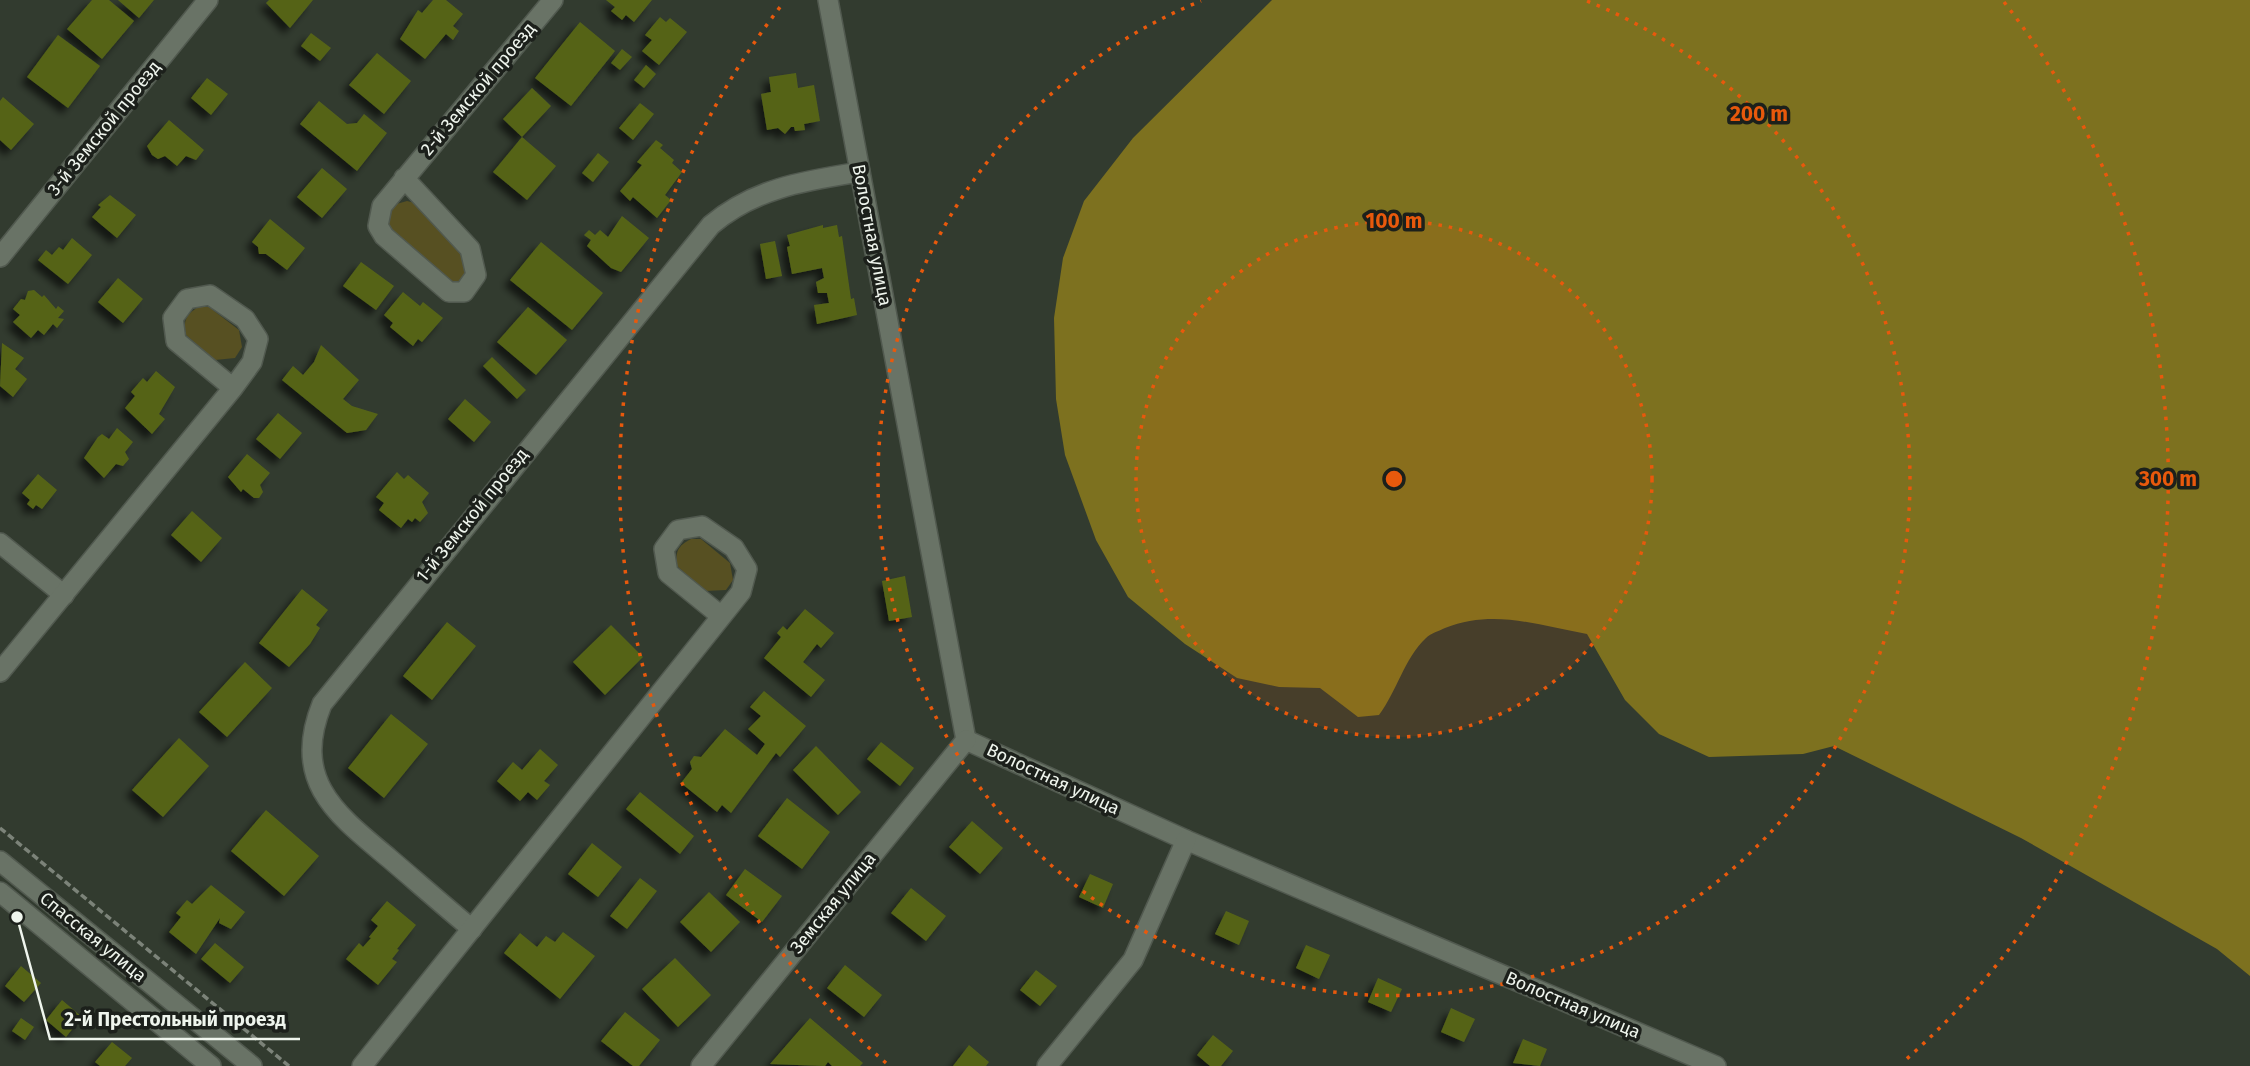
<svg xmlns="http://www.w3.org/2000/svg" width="2250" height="1066" viewBox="0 0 2250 1066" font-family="'Fira Sans',sans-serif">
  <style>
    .green { fill: #575022 }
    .forest { fill: #7d711f }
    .building { fill: #556418; filter: url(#shadow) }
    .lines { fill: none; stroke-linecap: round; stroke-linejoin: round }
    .minor-casing { stroke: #51594f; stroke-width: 22 }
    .tertiary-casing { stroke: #51594f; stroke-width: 22 }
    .path { stroke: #7c8379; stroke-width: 3.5; stroke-dasharray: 7 3.5; stroke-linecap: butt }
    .minor { stroke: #697366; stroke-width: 19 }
    .tertiary { stroke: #697366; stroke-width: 19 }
    .ring { fill: none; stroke: #e8590c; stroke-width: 3.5; stroke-dasharray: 3.5 7 }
    .labels { text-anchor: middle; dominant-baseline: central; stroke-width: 7; stroke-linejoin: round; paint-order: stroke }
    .street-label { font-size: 18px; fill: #eff5ed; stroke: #1c201b }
    .centre { fill: #e8590c; stroke: #1c201b; stroke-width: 3.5 }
    .ring-label { font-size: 21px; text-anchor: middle; font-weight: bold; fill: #e8590c; stroke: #1c201b; stroke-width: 7; stroke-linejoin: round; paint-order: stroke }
    .leader { fill: none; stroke: #eff5ed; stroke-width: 2.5 }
    .callout-dot { fill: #eff5ed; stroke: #1c201b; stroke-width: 2.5 }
    .callout-label { font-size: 19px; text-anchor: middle; font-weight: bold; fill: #eff5ed; stroke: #1c201b; stroke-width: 7; stroke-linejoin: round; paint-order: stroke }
  </style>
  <defs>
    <filter id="shadow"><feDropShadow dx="-6" dy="6" stdDeviation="3.5" flood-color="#0009"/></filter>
  </defs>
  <rect width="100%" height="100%" fill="#323b2f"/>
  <g class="green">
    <path d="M407,201L415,203L461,252L467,272L462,283L452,285L393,237L385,218L393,205Z"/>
    <path d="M198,307H209L239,330L242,347L235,358L215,360L186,335C183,320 186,315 198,307Z"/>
    <path d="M691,539H701L730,563L733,580L726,590L705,591L677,566C675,551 678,546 691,539Z"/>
  </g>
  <path class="forest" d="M1272,0H2250V976L2217,949L2021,838L1834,746L1803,754L1709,757L1659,734L1625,700L1587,634C1538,625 1494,609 1445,628C1439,631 1431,633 1426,638C1404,659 1397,691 1379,715L1358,717L1320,688L1279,687L1237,678L1185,644L1128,597L1096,540L1065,455L1056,399L1054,318L1063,258L1084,201L1133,138Z"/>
  <g class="building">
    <path d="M92,0H109L134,21L102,59L67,29Z"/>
    <path d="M118,0H154L139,18Z"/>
    <path d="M269,0H313L290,28L266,3Z"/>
    <path d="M433,0H446L463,14L453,26L459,31L453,40L446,34L425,59L400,39L418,10L422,13Z"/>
    <path d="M606,0H652L634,22L626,15L622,20L611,11L615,7Z"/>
    <path d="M660,17L666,22L670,18L687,32L659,65L642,51L652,40L645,35Z"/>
    <path d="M580,22L615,51L571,106L535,78Z"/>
    <path d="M311,33L331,48L320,61L301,46Z"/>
    <path d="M58,35L100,66L68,108L27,77Z"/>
    <path d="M622,49L632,57L620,70L611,63Z"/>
    <path d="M377,53L411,81L384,114L349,85Z"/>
    <path d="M646,65L656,74L644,88L634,80Z"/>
    <path d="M796,73L798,88L814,85L820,121L804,124L805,130L795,131L794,127H791L785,134L778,128L767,130L761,94L771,92L769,77Z"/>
    <path d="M207,78L228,94L211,115L191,98Z"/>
    <path d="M532,88L551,106L522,137L503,119Z"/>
    <path d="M3,97L34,124L11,150L0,140V101Z"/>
    <path d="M319,101L347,124L357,123L364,114L387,133L357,171L300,124Z"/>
    <path d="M640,103L654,114L633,140L619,128Z"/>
    <path d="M169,120L204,150L196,160L186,156L177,166L165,156L158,159L152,155L147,146Z"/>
    <path d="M522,137L556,166L527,200L493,172Z"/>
    <path d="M656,140L663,145L660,148L674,160L672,163L682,172L665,195L671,200L657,218L633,197L630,201L620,191L642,165L637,162Z"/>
    <path d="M598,153L609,162L593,182L582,173Z"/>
    <path d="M322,168L347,189L322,218L297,197Z"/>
    <path d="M110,195L136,215L117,238L92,217L101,207L98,205Z"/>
    <path d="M622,216L649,238L621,272L611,268L587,246L591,240L584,235L589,230L595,235L600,230L608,237Z"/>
    <path d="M270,219L305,248L287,270L266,254H259L258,247L252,242Z"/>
    <path d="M823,225V228L837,225L839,237L842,236L851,299L854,298L857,315L817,324L814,305L829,303L827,293H818L816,282L824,278L822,268L792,274L787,247L790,246L787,235Z"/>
    <path d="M72,238L92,255L68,284L38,260L46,250L52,255L59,247L63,250Z"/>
    <path d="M775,241L782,276L766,279L760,244Z"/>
    <path d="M541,242L603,293L572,330L510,280Z"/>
    <path d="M361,262L394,286L376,310L343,286Z"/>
    <path d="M118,278L143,299L123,323L98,302Z"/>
    <path d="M34,290L42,297L44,295L56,309L58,306L64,311L58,318L64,319L57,328L53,324L44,335L38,330L31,338L13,322L20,315L13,309L21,299L25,300L28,291Z"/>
    <path d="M403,292L420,306L423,302L443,318L422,342L418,339L413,346L390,327L393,323L384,315Z"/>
    <path d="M528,307L567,340L536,375L497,342Z"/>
    <path d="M2,343L24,358L15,369L27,379L13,397L0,386Z"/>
    <path d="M321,345L359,380L343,399L352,406L378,414L366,430L347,433L282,380L293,366L303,375L314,362Z"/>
    <path d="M492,357L526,390L517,399L483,366Z"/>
    <path d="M156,371L175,387L159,414L165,419L152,434L125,408L135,396L131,392L143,378L147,382Z"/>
    <path d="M465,399L491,422L474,442L448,419Z"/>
    <path d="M278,413L302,433L280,459L256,439Z"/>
    <path d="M117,428L133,442L125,452L129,459L123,466L116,464L104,478L84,458L98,437L102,434L109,439Z"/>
    <path d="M247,454L270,473L260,485L263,492L259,498H254L243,489L241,492L228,477Z"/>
    <path d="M397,472L404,479L408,475L429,493L422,502L428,513L420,522L415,518L412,522L408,519L401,528L379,510L384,503L376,497Z"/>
    <path d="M38,474L57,490L42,509L36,505L33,509L27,504L30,500L22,493Z"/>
    <path d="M192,511L222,538L201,562L171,535Z"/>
    <path d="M905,576L912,617L889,621L882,581Z"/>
    <path d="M302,589L328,610L316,625L320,628L310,644L289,667L259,643Z"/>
    <path d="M805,609L834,633L821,648L817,644L803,662L825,680L811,697L764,658L781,637L777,633L783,626L787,630Z"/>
    <path d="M447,622L476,646L432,700L403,676Z"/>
    <path d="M611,625L643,657L605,695L573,662Z"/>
    <path d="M245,662L272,688L227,737L199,712Z"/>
    <path d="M764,691L806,726L780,757L776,753L731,813L722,805L717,812L681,783L692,769L690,762L694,756L701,757L725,729L757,755L765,744L748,729L761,716L750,707Z"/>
    <path d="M391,714L428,744L384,798L348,768Z"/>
    <path d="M179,738L209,766L163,817L132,790Z"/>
    <path d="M881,742L914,768L900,786L867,759Z"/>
    <path d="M816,746L861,792L838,815L793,770Z"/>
    <path d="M540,749L558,765L544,781L550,785L537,800L528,792L520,801L497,781L513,762L522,770Z"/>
    <path d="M640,792L694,836L680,854L626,809Z"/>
    <path d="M787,798L830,832L802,869L758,836Z"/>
    <path d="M266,810L319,856L284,896L231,851Z"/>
    <path d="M972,821L1003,848L980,874L949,847Z"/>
    <path d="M592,843L622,867L598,897L568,874Z"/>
    <path d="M745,869L782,896L762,922L726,895Z"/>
    <path d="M1090,874L1113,884L1103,908L1079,897Z"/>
    <path d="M640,878L657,891L627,929L610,916Z"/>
    <path d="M211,885L245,912L231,929L219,923L220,918L196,954L169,932L181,917L176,913L187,900L192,904Z"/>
    <path d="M911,888L946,916L926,941L891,913Z"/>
    <path d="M709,892L740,922L711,952L680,922Z"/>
    <path d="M387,901L416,925L397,949L399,950L392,959L397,962L378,985L346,959L359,943L363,947L371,938L369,937L378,926L371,920Z"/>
    <path d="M1226,911L1249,921L1239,945L1215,934Z"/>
    <path d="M563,932L595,956L560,999L504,953L520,933L537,947L546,936L555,942Z"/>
    <path d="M215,943L244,967L230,983L201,959Z"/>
    <path d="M1306,945L1330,955L1319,979L1296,968Z"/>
    <path d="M675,958L711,995L678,1027L642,989Z"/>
    <path d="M845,965L882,995L864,1017L827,988Z"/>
    <path d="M21,966L41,983L24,1002L5,986Z"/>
    <path d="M1036,970L1057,986L1040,1006L1020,990Z"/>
    <path d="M1378,978L1402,989L1391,1012L1368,1002Z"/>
    <path d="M62,1000L82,1017L66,1037L46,1020Z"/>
    <path d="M1451,1008L1475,1019L1464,1042L1441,1032Z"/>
    <path d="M625,1012L660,1040L639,1066H633L601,1041Z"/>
    <path d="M21,1018L34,1027L25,1040L12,1031Z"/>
    <path d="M810,1018L863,1063L860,1066H832L828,1062L825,1066L770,1064Z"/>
    <path d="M1213,1035L1233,1051L1221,1066H1210L1197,1055Z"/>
    <path d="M1523,1039L1547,1049L1540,1066L1513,1063Z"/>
    <path d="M112,1042L132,1058L125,1066H100L95,1062Z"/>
    <path d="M969,1045L989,1062L986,1066H953Z"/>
  </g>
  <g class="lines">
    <defs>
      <g id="minor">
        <path d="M828,0L966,740"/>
        <path d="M404,178L470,249L476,275L464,292H449L384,236L378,226L382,206L553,0"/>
        <path d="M0,257L208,0"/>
        <path d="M0,543L64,595"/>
        <path d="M0,672L233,388L252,362L258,339L245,319L210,295L187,299L173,318L176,341L233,388"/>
        <path d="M966,740L1186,840L1716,1066"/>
        <path d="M472,929C444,906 417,882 390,859C336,814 291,781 322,704L711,225C755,188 804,181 860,172"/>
        <path d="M362,1066L741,592L747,569L734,548L702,526L678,530L664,549L668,573L721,616"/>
        <path d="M701,1066L966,740"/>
        <path d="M1047,1066L1133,960L1186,840"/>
      </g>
      <g id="tertiary">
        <path d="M0,861L252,1066"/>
        <path d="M0,892L211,1066"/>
      </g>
    </defs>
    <use href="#minor" class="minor-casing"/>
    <use href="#tertiary" class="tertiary-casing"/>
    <path class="path" d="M0,828L289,1066"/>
    <use href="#minor" class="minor"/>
    <use href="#tertiary" class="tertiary"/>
  </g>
  <circle cx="1394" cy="479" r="258" fill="#e8590c" fill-opacity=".12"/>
  <g class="ring">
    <circle cx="1394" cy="479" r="258"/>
    <path d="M1587 1A516 516 0 1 1 1201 1"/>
    <path d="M886 1063A774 774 0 0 1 784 2M2004 2A774 774 0 0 1 1902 1063"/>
  </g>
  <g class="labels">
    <g class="street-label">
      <text transform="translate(478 89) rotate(-50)">2-й Земской проезд</text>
      <text transform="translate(104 128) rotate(-51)">3-й Земской проезд</text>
      <text transform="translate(872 235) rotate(79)">Волостная улица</text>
      <text transform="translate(472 515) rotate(-51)">1-й Земской проезд</text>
      <text transform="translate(1053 779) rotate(25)">Волостная улица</text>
      <text transform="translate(833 903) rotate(-51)">Земская улица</text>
      <text transform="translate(93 937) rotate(39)">Спасская улица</text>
      <text transform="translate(1573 1005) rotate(23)">Волостная улица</text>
    </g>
  </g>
  <circle cx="1394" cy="479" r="10" class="centre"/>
  <g class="ring-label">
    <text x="1759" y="121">200 m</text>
    <text x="1394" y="228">100 m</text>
    <text x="2168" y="486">300 m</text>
  </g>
  <path class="leader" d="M17 917L50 1039H300"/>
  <circle class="callout-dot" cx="17" cy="917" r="7"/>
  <g class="callout-label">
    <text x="175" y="1026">2-й Престольный проезд</text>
  </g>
</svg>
